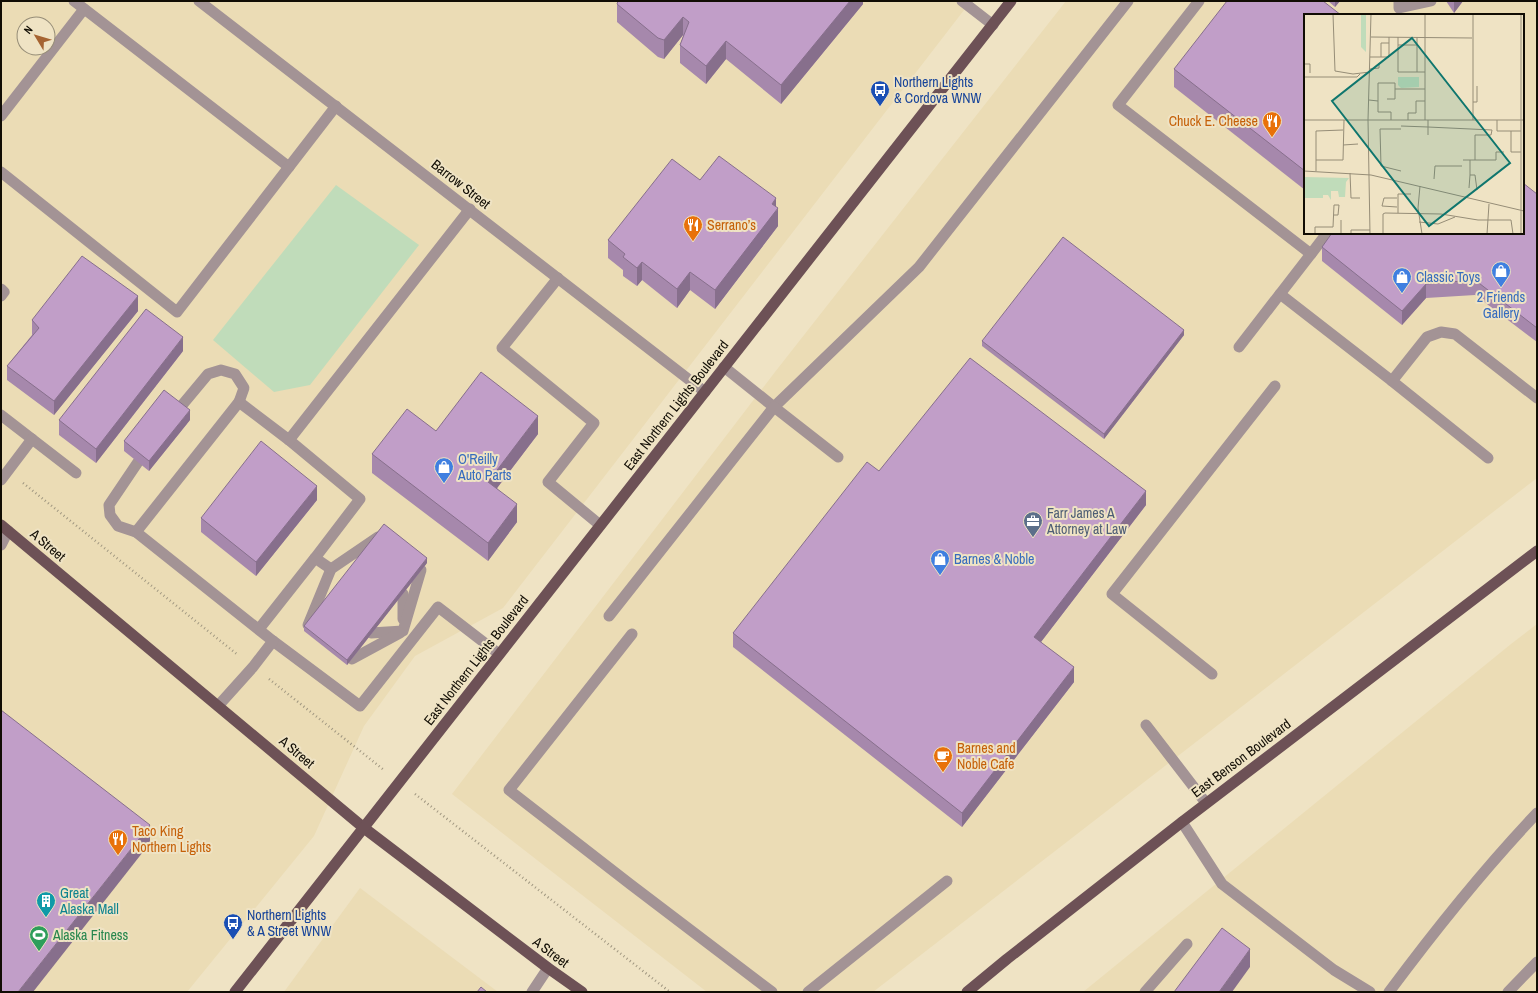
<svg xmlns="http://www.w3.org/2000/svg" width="1538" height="993" viewBox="0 0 1538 993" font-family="'Archivo Narrow',sans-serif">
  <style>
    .built { fill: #ebdcb5; fill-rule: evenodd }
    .green { fill: #c0dcba }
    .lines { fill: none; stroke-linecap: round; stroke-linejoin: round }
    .path { stroke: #a09780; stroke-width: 2.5; stroke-dasharray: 1 3; stroke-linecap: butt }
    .service { stroke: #a39395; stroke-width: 11 }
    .minor { stroke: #a39395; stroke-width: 11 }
    .primary { stroke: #6d5156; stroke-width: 11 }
    .wall { fill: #a688ac }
    .shaded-wall { fill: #876f8c }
    .building { fill: #c19ec8; stroke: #876f8c }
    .labels { text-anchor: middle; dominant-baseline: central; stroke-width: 4; stroke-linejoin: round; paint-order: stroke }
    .transit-label { font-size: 14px; fill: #164399; stroke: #efe3c4; text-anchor: start }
    .food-label { font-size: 14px; fill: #c56008; stroke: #efe3c4; text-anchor: start }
    .street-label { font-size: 14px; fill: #110d04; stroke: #efe3c4 }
    .shop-label { font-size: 14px; fill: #366cbe; stroke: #efe3c4; text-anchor: start }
    .service-label { font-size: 14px; fill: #4e5e75; stroke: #efe3c4; text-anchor: start }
    .culture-label { font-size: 14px; fill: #0d838f; stroke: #efe3c4; text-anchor: start }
    .leisure-label { font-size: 14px; fill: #27864d; stroke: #efe3c4; text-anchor: start }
    .inset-road { fill: none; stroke: #968d77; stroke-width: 1 }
    .view { fill: #0f766e; fill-opacity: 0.15; stroke: #0f766e; stroke-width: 2 }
    .inset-edge { fill: none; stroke: #110d04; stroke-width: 2 }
  </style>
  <rect width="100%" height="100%" fill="#efe3c4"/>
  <g class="built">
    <path d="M1,1H971L503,608L415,656L364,726L314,836L187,992H1ZM24,24H48V48H24Z"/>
    <path d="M1066,1H1537V478L873,992H707L452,794L775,372ZM1305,15H1523V233H1305Z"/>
    <path d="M1537,624V992H1083L1511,644Z"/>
    <path d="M360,888L498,992H284Z"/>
  </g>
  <path class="green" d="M336,185L419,245L310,385L274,392L213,340Z"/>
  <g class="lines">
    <g class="path">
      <path d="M23,483L238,655"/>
      <path d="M269,679L384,770"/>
      <path d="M415,794L670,992"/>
    </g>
    <g class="service">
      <path d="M74,1L289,167"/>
      <path d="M1199,1L1118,105L1311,254L1280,294"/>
      <path d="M1399,1V8L1431,1"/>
      <path d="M1,116L84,9"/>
      <path d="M1,172L177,312L336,106"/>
      <path d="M1311,254L1327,233"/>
      <path d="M558,278L502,348L594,423L548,482L600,525"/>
      <path d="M1,289L4,292L1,296"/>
      <path d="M1239,347L1280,294L1392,381"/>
      <path d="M724,367L774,407L919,267L1128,1"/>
      <path d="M178,410L208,374L221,370L235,374L244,388L239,402"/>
      <path d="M1,415L32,439L1,480"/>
      <path d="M32,439L76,473"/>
      <path d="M289,440L360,499L315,558"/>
      <path d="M1488,458L1392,381L1427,337L1441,332L1455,334L1537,398"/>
      <path d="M136,532L118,526L110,515L109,505L138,462"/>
      <path d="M1,545L8,531"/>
      <path d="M403,594V619"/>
      <path d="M609,616L774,407L838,457"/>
      <path d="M308,625L331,569L378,537"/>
      <path d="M259,629L315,558L331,569"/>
      <path d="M371,633L403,631L421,570"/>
      <path d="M632,634L509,790L630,884L772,992"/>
      <path d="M273,641L360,706L438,607L499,654"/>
      <path d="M352,659L400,633"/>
      <path d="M1212,674L1112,594L1275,386"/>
      <path d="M218,706L253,667L273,641L136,532L239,402L289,440L470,209"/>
      <path d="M1146,725L1206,803"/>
      <path d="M1182,822L1222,884L1334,970L1370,992"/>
      <path d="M532,992L548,968"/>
      <path d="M808,992L947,881"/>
      <path d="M1145,992L1187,944"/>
      <path d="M1389,992C1435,930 1484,869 1537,813"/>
      <path d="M1508,992L1537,962"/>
    </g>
    <g class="minor">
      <path d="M199,1L705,392"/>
      <path d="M962,1L993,25"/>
    </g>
    <g class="primary">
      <path d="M1,525L364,828L548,968L582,992"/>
      <path d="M235,992L1011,1"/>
      <path d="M967,992L1007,959L1182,822L1537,551"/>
    </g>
  </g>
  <g class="wall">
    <path d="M863,1V4L781,104L726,59L706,84L680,63V45L683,36V35L664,59L658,57L617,22V4Z"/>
    <path d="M1328,1H1340L1335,7Z"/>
    <path d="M1446,1H1463L1454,13Z"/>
    <path d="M1305,15V190L1174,87V69Z"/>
    <path d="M700,180L776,207L778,226L715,309L690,290L677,308L642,280L637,286L623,276V270L608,258V240Z"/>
    <path d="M1537,194V342L1475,295L1426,298L1402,325L1322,261V247Z"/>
    <path d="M138,311L54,415L7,380V366L32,335V320Z"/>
    <path d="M1184,335L1104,439L982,346V341Z"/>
    <path d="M183,351L96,463L59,435V420Z"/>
    <path d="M190,420L149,471L124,451V441Z"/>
    <path d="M538,434L497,488L517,522L488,561L372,473V454Z"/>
    <path d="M879,471L1146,505L1041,642L1074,682L962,827L733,647V633Z"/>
    <path d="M317,500L256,576L201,532V518Z"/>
    <path d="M427,563L347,665L304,631V626Z"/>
  </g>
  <g class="shaded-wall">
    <path d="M850,1H863V4L781,104V85Z"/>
    <path d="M1335,1H1340L1335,7Z"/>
    <path d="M1454,1H1463L1454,13Z"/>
    <path d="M683,17V35L664,59V40Z"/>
    <path d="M726,41V59L706,84V66Z"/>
    <path d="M776,198V211L778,208V226L715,309V290L772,204Z"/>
    <path d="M642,262V280L637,286V268Z"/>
    <path d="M690,272V290L677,308V289Z"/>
    <path d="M1426,284V298L1402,325V311Z"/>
    <path d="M138,296V311L54,415V401Z"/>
    <path d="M1184,330V335L1104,439V434Z"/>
    <path d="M183,337V351L96,463V449Z"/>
    <path d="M190,410V420L149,471V461Z"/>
    <path d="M538,416V434L488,500V482Z"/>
    <path d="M317,486V500L256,576V562Z"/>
    <path d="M1146,491V505L1034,651V637Z"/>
    <path d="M517,504V522L488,561V543Z"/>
    <path d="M427,558V563L347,665V660Z"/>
    <path d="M1074,667V682L962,827V813Z"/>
    <path d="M150,825V843L33,992H18Z"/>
    <path d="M1250,949V967L1232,992H1219Z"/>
  </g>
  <g class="building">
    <path d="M618,1H850L781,85L726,41L706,66L680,45L689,22L683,17L664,40L658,38L617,4Z"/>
    <path d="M1227,1H1323L1341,15H1305V171L1174,69Z"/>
    <path d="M719,156L776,198L772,204L778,208L715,290L690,272L677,289L642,262L637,268L623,257L625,254L608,240L672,159L700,180Z"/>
    <path d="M1523,183L1537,194V328L1475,280L1426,284L1402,311L1322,247L1332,233H1523Z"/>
    <path d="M1063,237L1184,330L1104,434L982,341Z"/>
    <path d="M82,256L138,296L54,401L7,366L39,328L32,320Z"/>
    <path d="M146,309L183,337L96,449L59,420Z"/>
    <path d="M970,358L1146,491L1034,637L1074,667L962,813L733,633L867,462L879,471Z"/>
    <path d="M481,372L538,416L488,482L517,504L488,543L372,454L407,409L436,431Z"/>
    <path d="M164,390L190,410L149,461L124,441Z"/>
    <path d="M261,441L317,486L256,562L201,518Z"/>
    <path d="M384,524L427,558L347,660L304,626Z"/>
    <path d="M1,710L150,825L18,992H1Z"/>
    <path d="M1222,928L1250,949L1219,992H1174Z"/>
    <path d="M481,987L487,992H477Z"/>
  </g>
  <defs>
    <symbol id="bus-pin" viewBox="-11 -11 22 30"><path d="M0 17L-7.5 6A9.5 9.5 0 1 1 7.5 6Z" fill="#1a4fb4" stroke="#efe3c4"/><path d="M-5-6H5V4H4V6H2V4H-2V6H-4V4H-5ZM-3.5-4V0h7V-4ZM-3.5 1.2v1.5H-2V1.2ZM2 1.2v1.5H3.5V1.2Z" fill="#fff"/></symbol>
    <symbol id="restaurant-pin" viewBox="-11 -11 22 30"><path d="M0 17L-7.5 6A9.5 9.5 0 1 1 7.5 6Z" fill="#e8710a" stroke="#efe3c4"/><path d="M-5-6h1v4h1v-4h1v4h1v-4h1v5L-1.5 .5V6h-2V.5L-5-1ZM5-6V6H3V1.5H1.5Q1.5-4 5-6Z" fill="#fff"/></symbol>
    <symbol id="shop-pin" viewBox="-11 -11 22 30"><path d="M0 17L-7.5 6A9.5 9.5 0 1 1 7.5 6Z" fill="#3f7fe0" stroke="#efe3c4"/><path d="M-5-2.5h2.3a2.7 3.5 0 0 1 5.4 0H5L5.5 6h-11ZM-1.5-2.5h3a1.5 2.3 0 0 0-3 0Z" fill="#fff"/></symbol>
    <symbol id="office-pin" viewBox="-11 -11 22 30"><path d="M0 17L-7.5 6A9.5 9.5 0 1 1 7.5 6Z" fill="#5c6f8a" stroke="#efe3c4"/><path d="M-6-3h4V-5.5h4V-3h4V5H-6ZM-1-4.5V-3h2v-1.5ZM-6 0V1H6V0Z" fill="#fff"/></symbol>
    <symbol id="cafe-pin" viewBox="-11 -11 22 30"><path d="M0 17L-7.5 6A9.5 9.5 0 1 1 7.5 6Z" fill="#e8710a" stroke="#efe3c4"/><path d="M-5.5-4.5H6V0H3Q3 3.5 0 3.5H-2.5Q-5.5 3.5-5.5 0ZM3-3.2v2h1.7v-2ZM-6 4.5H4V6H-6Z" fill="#fff"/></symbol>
    <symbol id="building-pin" viewBox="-11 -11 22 30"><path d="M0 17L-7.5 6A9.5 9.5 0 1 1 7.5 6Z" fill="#0f9aa8" stroke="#efe3c4"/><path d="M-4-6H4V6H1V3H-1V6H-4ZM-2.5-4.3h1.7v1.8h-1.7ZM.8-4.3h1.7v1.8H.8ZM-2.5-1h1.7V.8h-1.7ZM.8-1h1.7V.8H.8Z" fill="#fff"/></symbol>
    <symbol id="stadium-pin" viewBox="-11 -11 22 30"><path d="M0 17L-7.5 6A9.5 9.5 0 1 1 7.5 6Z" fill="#2e9e5b" stroke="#efe3c4"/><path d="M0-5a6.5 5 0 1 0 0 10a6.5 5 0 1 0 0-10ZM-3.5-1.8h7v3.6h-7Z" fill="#fff"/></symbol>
  </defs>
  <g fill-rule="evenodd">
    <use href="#bus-pin" x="869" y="79" width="22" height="30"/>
    <use href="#restaurant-pin" x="1261" y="110" width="22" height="30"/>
    <use href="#restaurant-pin" x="682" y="214" width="22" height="30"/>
    <use href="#shop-pin" x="1490" y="260" width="22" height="30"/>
    <use href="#shop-pin" x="1391" y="266" width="22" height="30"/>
    <use href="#shop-pin" x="433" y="456" width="22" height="30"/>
    <use href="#office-pin" x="1022" y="510" width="22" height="30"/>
    <use href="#shop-pin" x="929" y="548" width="22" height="30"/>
    <use href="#cafe-pin" x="932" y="745" width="22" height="30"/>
    <use href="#restaurant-pin" x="107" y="828" width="22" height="30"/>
    <use href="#building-pin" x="35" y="890" width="22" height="30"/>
    <use href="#bus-pin" x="222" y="912" width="22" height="30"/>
    <use href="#stadium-pin" x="28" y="924" width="22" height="30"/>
  </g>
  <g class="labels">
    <g class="transit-label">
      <text x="894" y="82">Northern Lights<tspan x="894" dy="16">&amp; Cordova WNW</tspan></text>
      <text x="247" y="915">Northern Lights<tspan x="247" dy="16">&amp; A Street WNW</tspan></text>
    </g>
    <g class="food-label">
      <text x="1258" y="121" text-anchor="end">Chuck E. Cheese</text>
      <text x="707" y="225">Serrano’s</text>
      <text x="957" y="748">Barnes and<tspan x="957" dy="16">Noble Cafe</tspan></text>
      <text x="132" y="831">Taco King<tspan x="132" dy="16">Northern Lights</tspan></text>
    </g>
    <g class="street-label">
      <text transform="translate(461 184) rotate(38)">Barrow Street</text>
      <text transform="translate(676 405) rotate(-52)">East Northern Lights Boulevard</text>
      <text transform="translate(48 545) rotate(40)">A Street</text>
      <text transform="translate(476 660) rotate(-52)">East Northern Lights Boulevard</text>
      <text transform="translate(297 752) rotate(40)">A Street</text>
      <text transform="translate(1241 758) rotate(-37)">East Benson Boulevard</text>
      <text transform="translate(551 952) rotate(37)">A Street</text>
    </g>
    <g class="shop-label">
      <text x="1416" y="277">Classic Toys</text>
      <text x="1501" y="297" text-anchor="middle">2 Friends<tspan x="1501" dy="16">Gallery</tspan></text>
      <text x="458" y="459">O'Reilly<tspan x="458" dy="16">Auto Parts</tspan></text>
      <text x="954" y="559">Barnes &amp; Noble</text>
    </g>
    <g class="service-label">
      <text x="1047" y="513">Farr James A<tspan x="1047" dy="16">Attorney at Law</tspan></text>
    </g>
    <g class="culture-label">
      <text x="60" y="893">Great<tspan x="60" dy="16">Alaska Mall</tspan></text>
    </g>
    <g class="leisure-label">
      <text x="53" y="935">Alaska Fitness</text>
    </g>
  </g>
  <g transform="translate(1304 14)">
    <rect width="220" height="220" fill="#efe3c4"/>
    <path d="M57,0H62V38L57,33ZM94,63H115V73L97,74L94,71ZM0,163L45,164L42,168L41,183H35L34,177H27V186L24,181H19V184H1L0,191Z" fill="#c0dcba"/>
    <path class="inset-road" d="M29,0L31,57L49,60L66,58M121,0V106M169,0V106M217,0V220M67,23L168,24M94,23V58H121M113,23V58M94,31H113M66,43H85V23M77,43V29H85M0,50H6V59M66,55L75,54V49M0,63H53L56,60M83,85H91V75M65,86L74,87V69H91V75H121M74,87V98H87V106M169,88H173V72M0,106H220M104,106V99H112V87H121M124,106V113L188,116L187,121H171V146H166M193,106V117H217M97,112L124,113V121M207,117V138H217M39,131L54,130M12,146V117L39,116M159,146H166V161M171,146H192V138H200M0,157L67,161L220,197M12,157V146H39L40,106M97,157L77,152L76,115H97M46,159L47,184H56M130,165L131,152H158M116,172L114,194L118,220M165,174L166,161H171L173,176M93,184H80L78,192L93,193M94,199V180H107M115,208L134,210L151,203M11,220V213H29L30,191H35L34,201H30M37,220V206M47,220V216H66M66,220L64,106L67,0M79,220V200L81,199L137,200L174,206H207L209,220M183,220L185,190"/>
    <path class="view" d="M108,24L206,149L125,212L28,87Z"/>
    <rect width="220" height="220" class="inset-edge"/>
  </g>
  <rect width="1538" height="993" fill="none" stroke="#110d04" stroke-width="4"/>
  <g transform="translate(36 36) rotate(308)"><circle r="19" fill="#efe3c4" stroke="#968d77"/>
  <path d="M0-3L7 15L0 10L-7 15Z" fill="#a66431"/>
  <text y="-6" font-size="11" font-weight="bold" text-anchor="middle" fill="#110d04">N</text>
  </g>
</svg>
